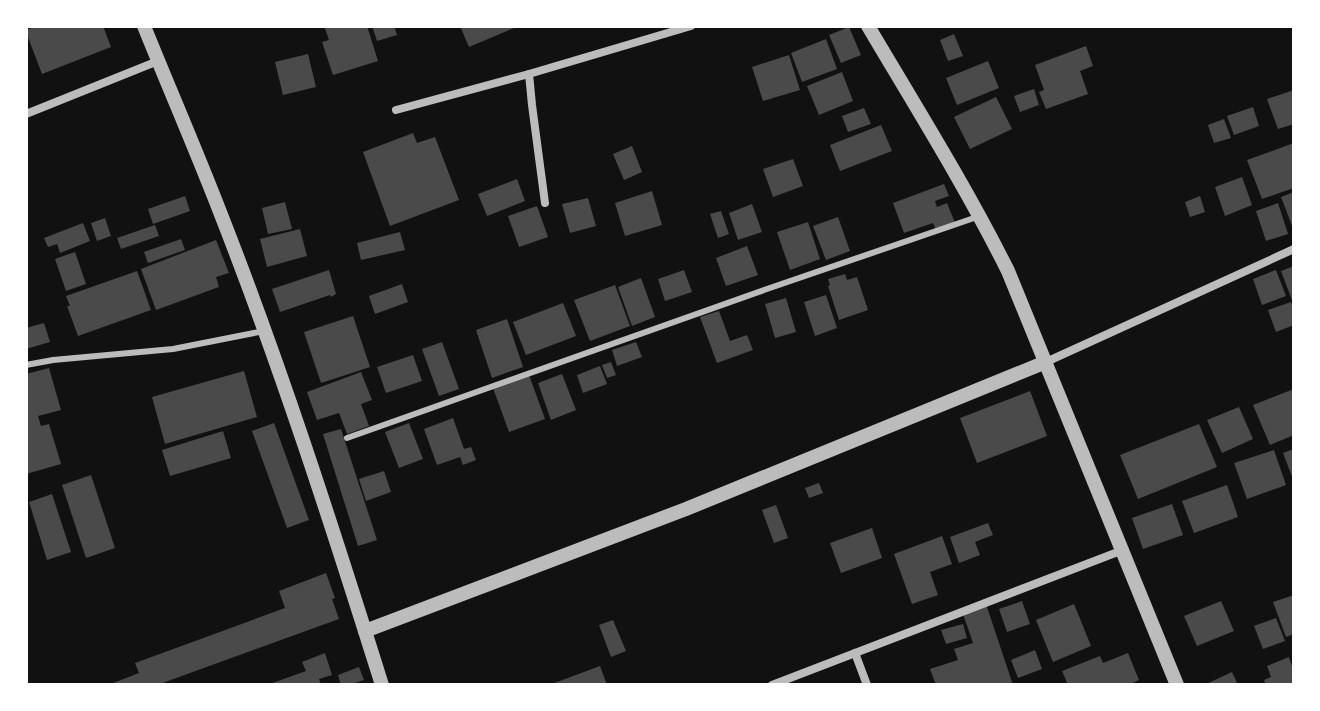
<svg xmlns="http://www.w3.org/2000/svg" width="1320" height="711" viewBox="0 0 1320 711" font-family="Inter,sans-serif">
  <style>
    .building { fill: #4a4a4a }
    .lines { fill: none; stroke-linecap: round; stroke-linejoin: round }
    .service { stroke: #bcbcbc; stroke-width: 6 }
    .minor { stroke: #bcbcbc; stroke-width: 8 }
    .tertiary { stroke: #bcbcbc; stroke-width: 14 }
  </style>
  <rect width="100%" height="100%" fill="#111"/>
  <g class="building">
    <path d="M37,26H103L111,47L42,74L26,32V30Z"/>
    <path d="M324,26H367L378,61L333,75L322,42L329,40Z"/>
    <path d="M372,26H394L397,35L377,41Z"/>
    <path d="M460,26H519L469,47Z"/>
    <path d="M849,27L861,55L841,63L829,35Z"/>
    <path d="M954,34L963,56L948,61L940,40Z"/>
    <path d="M826,39L837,69L802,82L791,53Z"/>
    <path d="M1086,46L1093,66L1080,71L1088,94L1046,109L1039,92L1044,90L1035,65Z"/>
    <path d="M308,54L316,87L283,95L275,62Z"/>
    <path d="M789,55L800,90L763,101L752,67Z"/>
    <path d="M988,61L999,88L957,105L946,78Z"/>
    <path d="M842,72L853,101L819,115L807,86Z"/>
    <path d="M1034,89L1039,105L1020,112L1014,96Z"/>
    <path d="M1294,90V124L1278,129L1267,99Z"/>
    <path d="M996,97L1012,129L970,149L954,117Z"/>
    <path d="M1253,107L1259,126L1234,135L1227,116Z"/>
    <path d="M864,108L871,124L848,132L842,116Z"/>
    <path d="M1224,119L1231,138L1214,143L1208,125Z"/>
    <path d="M881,125L892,151L840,171L830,145Z"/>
    <path d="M413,133L417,143L435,137L459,200L390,226L363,152Z"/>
    <path d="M1294,143V188L1262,199L1247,160Z"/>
    <path d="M632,146L642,172L624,180L613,154Z"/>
    <path d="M793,159L803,186L773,197L763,169Z"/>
    <path d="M1242,177L1252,205L1225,216L1215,187Z"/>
    <path d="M517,179L525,201L487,216L478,194Z"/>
    <path d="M944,184L949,196L935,201L937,207L947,203L955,223L936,230L933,223L904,233L893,203Z"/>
    <path d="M652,191L662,225L625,236L615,203Z"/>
    <path d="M1294,192V231L1281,197Z"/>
    <path d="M185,196L190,211L153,224L148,209Z"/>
    <path d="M1200,196L1205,212L1190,217L1185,202Z"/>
    <path d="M588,198L596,226L570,233L562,204Z"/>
    <path d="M285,202L292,229L268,234L262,208Z"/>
    <path d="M1278,203L1288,234L1266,241L1256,211Z"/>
    <path d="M752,204L762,232L738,240L729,213Z"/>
    <path d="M537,206L548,237L519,247L508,216Z"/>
    <path d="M721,211L729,234L718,238L710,214Z"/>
    <path d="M838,217L850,251L826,260L813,226Z"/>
    <path d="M105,218L111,236L97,241L91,223Z"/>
    <path d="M808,222L820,259L790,270L777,232Z"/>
    <path d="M83,223L90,241L60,253L57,244L48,247L44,238Z"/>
    <path d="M155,225L159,236L121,249L117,238Z"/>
    <path d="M300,229L307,256L267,267L260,239Z"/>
    <path d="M400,232L405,250L361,260L357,243Z"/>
    <path d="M181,239L185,250L148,263L144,252Z"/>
    <path d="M216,240L229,273L216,277L219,287L156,310L141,269Z"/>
    <path d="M747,246L758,275L726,286L716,258Z"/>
    <path d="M75,252L86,284L66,291L55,259Z"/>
    <path d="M1294,266V300H1292L1281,271Z"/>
    <path d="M329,270L336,294L331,297L330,295L280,312L272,289Z"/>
    <path d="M684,270L692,292L665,301L658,279Z"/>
    <path d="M1276,270L1286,296L1262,305L1253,279Z"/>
    <path d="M137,271L151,310L78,336L67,306H70L66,296Z"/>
    <path d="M845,274L847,280L857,277L868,310L839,320L828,286L830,285L828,279Z"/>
    <path d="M641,278L655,317L632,326L618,287Z"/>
    <path d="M402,284L408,302L375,314L369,296Z"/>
    <path d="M615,285L630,326L590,341L574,300Z"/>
    <path d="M826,295L837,328L815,336L804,302Z"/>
    <path d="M786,298L796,332L775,338L765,304Z"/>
    <path d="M1291,302L1294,309V325L1276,332L1268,310Z"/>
    <path d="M563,303L576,336L526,355L513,322Z"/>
    <path d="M719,311L730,341L747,335L753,350L717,363L700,317Z"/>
    <path d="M353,316L370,367L321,383L304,332Z"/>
    <path d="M507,319L523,367L492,378L476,330Z"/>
    <path d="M44,323L50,342L26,349V328Z"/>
    <path d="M442,342L459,389L439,396L422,349Z"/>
    <path d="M636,342L642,357L617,366L612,350Z"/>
    <path d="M413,355L422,381L386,393L377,367Z"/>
    <path d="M611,362L616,375L607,378L602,365Z"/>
    <path d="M600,366L607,384L583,393L577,375Z"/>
    <path d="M49,368L61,410L38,416L41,426L49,424L61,464L26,474V374Z"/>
    <path d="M244,371L257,417L165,444L152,397Z"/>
    <path d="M361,372L372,400L361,404L369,426L347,434L339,413L317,420L307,392Z"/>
    <path d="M562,374L576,410L551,420L538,383Z"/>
    <path d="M529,375L545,419L509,432L493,388Z"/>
    <path d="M1294,389V435L1270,445L1253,405Z"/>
    <path d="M1030,391L1047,436L977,463L960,418Z"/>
    <path d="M1239,407L1253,439L1222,453L1207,420Z"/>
    <path d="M453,418L464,449L471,447L476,460L463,465L460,457L437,465L424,429Z"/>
    <path d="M274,423L309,520L287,528L252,431Z"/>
    <path d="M409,423L423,459L399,468L385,432Z"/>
    <path d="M1199,424L1217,467L1138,499L1120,455Z"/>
    <path d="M341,429L377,540L358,546L323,434Z"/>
    <path d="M223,431L231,458L170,476L162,450Z"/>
    <path d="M1294,449V482L1283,453Z"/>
    <path d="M1274,450L1286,485L1247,499L1234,463Z"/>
    <path d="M384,471L391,492L366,501L359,479Z"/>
    <path d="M91,475L115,548L86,558L62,485Z"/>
    <path d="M819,483L823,493L809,498L805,488Z"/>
    <path d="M1227,485L1238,517L1194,533L1182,501Z"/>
    <path d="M52,494L71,552L47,560L29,502Z"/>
    <path d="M1172,504L1183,535L1143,549L1132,518Z"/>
    <path d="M776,505L788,538L774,543L762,510Z"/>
    <path d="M988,523L993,535L975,542L980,555L959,563L950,537Z"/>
    <path d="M872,528L882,558L841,573L830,543Z"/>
    <path d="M942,536L952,564L930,572L938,595L912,604L894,554Z"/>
    <path d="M326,573L335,598L332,599L339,619L157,685H108L139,673L135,663L285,608L279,591Z"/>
    <path d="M1294,595V634L1286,637L1273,602Z"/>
    <path d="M1022,601L1030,624L1007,632L999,609Z"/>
    <path d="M1221,601L1234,631L1197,646L1184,616Z"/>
    <path d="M986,604L1013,685H936L930,669L958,660L954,649L973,643L962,611Z"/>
    <path d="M1074,604L1091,646L1053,662L1036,620Z"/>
    <path d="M1276,618L1285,641L1263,649L1254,626Z"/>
    <path d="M613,620L626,651L611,657L599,625Z"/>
    <path d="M963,624L967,638L946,644L941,630Z"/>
    <path d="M1035,650L1042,669L1018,678L1011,660Z"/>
    <path d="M325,653L332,675L319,679L321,685H267L306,671L302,662Z"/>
    <path d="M1128,653L1139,680L1128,685H1087L1086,683L1080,685H1068L1062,671L1100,656L1103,663Z"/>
    <path d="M1289,657L1292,666L1294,665V685H1266L1264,680L1271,677L1267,666Z"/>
    <path d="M600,666L607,685H549Z"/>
    <path d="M359,667L364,680L349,685H341L338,675Z"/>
    <path d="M1232,672L1238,685H1204Z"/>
  </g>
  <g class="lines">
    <g class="service">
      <path d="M26,365L53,360L173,349L264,331"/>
      <path d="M347,438L764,290L977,217"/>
    </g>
    <g class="minor">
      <path d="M529,74L532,105L545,203"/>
      <path d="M396,110L529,74L691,26"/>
      <path d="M26,114L158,61"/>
      <path d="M1046,362L1294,249"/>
      <path d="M855,653L867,685"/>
      <path d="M772,685L1123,550"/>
    </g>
    <g class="tertiary">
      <path d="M144,26C169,88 196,150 220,212C281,367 332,526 382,685"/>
      <path d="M868,26C916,107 966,187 1008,271L1177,685"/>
      <path d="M365,631L686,509L1046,362"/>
    </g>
  </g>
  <rect width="1320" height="711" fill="none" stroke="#ffffff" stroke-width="56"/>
</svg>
